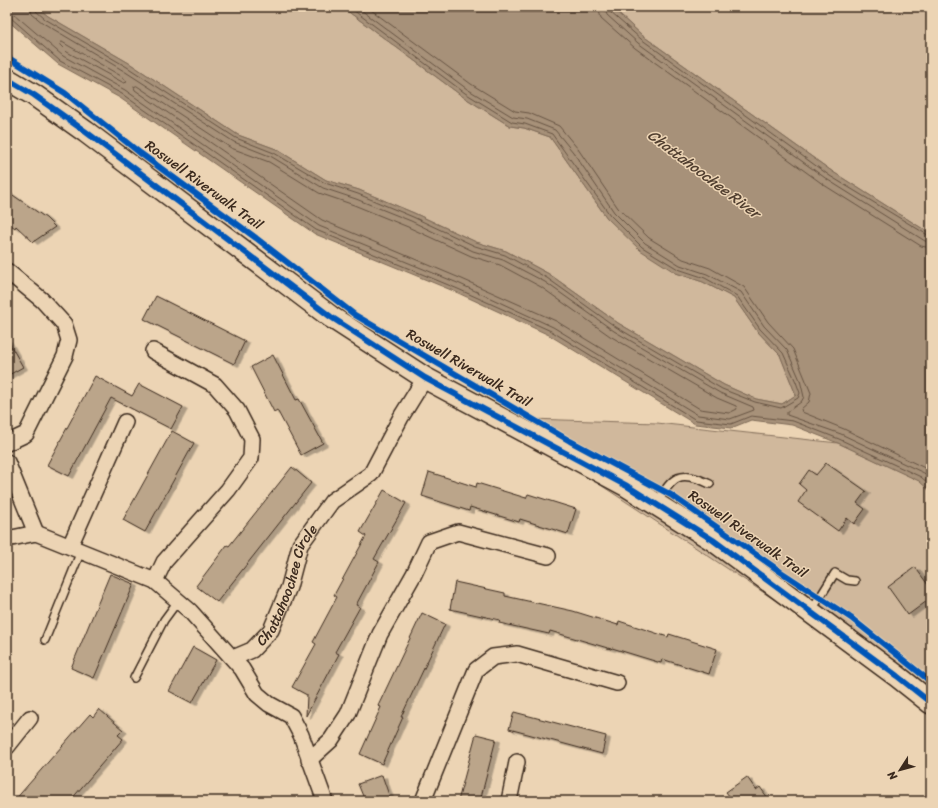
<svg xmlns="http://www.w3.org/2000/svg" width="938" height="808" viewBox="0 0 938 808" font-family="Sriracha,sans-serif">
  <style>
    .green { fill: #d0b89c; stroke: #86715d }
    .water { fill: #a79179; stroke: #7c6855 }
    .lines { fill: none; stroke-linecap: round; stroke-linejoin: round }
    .shore { stroke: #665342; stroke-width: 1 }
    .building { fill: #bba58a; stroke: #3b2a1e; filter: url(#shadow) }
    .lane-casing { stroke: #3b2a1e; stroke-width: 10 }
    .street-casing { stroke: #3b2a1e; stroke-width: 18 }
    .secondary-casing { stroke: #3b2a1e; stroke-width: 24 }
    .lane { stroke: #ecd4b4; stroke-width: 7 }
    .street { stroke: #ecd4b4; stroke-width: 15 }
    .secondary { stroke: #ecd4b4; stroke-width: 21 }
    .cycleway-casing { stroke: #ecd4b4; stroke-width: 8 }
    .cycleway { stroke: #0057b8; stroke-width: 6 }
    .labels { text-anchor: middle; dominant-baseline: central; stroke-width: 3; stroke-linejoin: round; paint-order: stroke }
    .street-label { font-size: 14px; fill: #3b2a1e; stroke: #ecd4b4 }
    .water-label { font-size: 15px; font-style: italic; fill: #513f30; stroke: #ecd4b4 }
  </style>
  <defs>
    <filter id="shadow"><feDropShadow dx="4.5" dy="2.5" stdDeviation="0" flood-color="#0004"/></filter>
  </defs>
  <rect width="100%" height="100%" fill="#ecd4b4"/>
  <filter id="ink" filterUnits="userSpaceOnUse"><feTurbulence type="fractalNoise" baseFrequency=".025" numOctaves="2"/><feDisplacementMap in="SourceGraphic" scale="8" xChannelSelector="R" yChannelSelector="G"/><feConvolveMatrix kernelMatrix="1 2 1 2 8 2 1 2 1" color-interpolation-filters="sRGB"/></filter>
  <g filter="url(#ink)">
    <g class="green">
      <path d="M37,7H342L462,96L510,126L524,128L550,137L607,218L676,273L703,282L734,298L757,331L780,355L796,395L782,404L756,399L724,385L618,323L549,274L506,251L476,242L414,213L359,190L326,180L276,149L238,135L129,63L48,16Z"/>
      <path d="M611,7H931V234L833,172L643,36Z"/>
      <path d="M499,418L657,423L838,443L920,481L931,492V716L857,654Z"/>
    </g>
    <path class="water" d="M7,7H37L48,16L129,63L238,135L276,149L326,180L359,190L414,213L476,242L506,251L549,274L618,323L724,385L756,399L782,404L796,395L780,355L757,331L734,298L703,282L676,273L640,250L607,218L550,137L524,128L510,126L462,96L342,7H611L643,36L833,172L931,234V492L919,481L838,443L792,425L751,420L731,428L695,424L549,335L456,292L315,234L120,98L58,64L7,20Z"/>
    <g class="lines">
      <g class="shore">
        <path d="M35,7L36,11L45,19L127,67L236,138L274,153L325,183L358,194L413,217L475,246L505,255L547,278L616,327L722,389L755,402L781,408L798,398L800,393L796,382L783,353L760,329L737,296L705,278L678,269L642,247L610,215L552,134L525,124L512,122L465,93L349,7"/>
        <path d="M357,7L467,89L513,117L527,119L555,130L573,152L614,212L645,243L680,265L707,274L741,292L764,326L787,350L800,380L804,397L801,402L787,412V415L841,434L924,473L931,479"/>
        <path d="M367,7L471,84L515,111L529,113L559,126L578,149L618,208L649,238L683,259L710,268L744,287L768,322L793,349L811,393L809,402L801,409L802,412L844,429L931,471"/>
        <path d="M598,7L601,18L635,48L824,185L921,246L931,248"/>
        <path d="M604,7L607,15L638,43L828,180L925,241L931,242"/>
        <path d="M609,7L610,12L641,39L830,176L931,237"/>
        <path d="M7,12L14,14L63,56L125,90L319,226L460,284L553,327L698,415L730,419L754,410L753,407L720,393L614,331L545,282L503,260L473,251L411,221L356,199L323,188L272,157L234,142L124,71L43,23L32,14L30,7"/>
        <path d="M7,17L11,18L60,61L122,94L316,230L458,289L551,331L696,420L731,424L751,416L793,421L839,439L921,477L931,486"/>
        <path d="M62,42L121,76L126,80L127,82L124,83L67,52L60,45Z"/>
        <path d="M137,86L231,148L269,162L319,193L354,205L408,227L471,256L500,265L541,287L610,336L717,398L736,406L737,409L729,413L700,409L556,321L462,279L322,220L135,90L134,87Z"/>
      </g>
    </g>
    <g class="building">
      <path d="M7,191L46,218L55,227L33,242L16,226L15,228L7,222Z"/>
      <path d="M156,296L245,341L234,364L144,319Z"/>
      <path d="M7,339L23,367L7,376Z"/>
      <path d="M273,355L296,400L299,399L323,443L301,455L277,410L274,412L251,367Z"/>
      <path d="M95,376L132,396L139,384L183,407L171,429L111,398L69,476L47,465Z"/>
      <path d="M172,431L194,443L145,532L123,520Z"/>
      <path d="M826,463L866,491L857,503L865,509L854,524L847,518L838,531L798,502L806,490L799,484L809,470L816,475Z"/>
      <path d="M292,467L311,483L217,602L196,586L227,545L229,546Z"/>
      <path d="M429,472L476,487L477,483L526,498L528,494L576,509L568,534L520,519L519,522L470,507L469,511L422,496Z"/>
      <path d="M384,490L406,503L374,559L379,562L356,605L360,607L335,652L339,654L306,716L307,695L292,687L316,644L313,642L337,597L334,595L366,536L360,532Z"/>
      <path d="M915,567L931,589V598L908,615L888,587Z"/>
      <path d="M110,574L134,584L94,678L71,668Z"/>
      <path d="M455,582L505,593V596L573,611L618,625L619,621L668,637L669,634L717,649L709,674L662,659L661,663L612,648L611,649L550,631L549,634L499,623L500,620L450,609Z"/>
      <path d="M422,613L445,624L401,717H403L382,764L360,754L381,707L378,706Z"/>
      <path d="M193,647L216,660L192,703L169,691Z"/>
      <path d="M99,709L123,730L118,735L123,739L70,801H14L90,714L93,717Z"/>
      <path d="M514,712L606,736L602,754L509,729Z"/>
      <path d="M476,734L496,739L480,801H458Z"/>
      <path d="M382,775L391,801H365L358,784Z"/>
      <path d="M747,777L756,790L760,787L770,801H733L726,792Z"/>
    </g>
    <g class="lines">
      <defs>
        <g id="lane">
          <path d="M657,503C673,475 680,470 710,484"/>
          <path d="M812,610L835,573L847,580L855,581"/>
          <path d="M45,640L81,551"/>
          <path d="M134,678L164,620L178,601"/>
        </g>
        <g id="street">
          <path d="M7,271L42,300L64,324L69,340L65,356L26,434L7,443"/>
          <path d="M153,351L215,385L237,410L252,439L251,458L228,490L164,562L155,581"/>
          <path d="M7,462L36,533"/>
          <path d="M7,539L36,533L155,581L190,611L242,669L257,694L269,704L291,716L301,735L325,801"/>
          <path d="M70,546L125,422"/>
          <path id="s1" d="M233,658L252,650L271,630L289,587L300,545L332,501L371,474L401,417L425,378"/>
          <path d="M7,747L30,718"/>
          <path d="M309,760L331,740L348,714L380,634L414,574L429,542L458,532L548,556"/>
          <path d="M423,801L476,670L493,657L517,654L617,683"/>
          <path d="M509,801L517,762"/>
        </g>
        <path id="secondary" d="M7,79L34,95L86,132L331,317L425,378L627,486L713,540L897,676L931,703"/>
      </defs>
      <use href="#lane" class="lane-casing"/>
      <use href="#street" class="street-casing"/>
      <use href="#secondary" class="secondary-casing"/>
      <use href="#lane" class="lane"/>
      <use href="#street" class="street"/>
      <use href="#secondary" class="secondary"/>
      <defs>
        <g id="cycleway">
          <path d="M7,57L65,93L140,153L256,238L355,315L570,441L671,495L781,572L851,618L931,682"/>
          <path d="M7,79L34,95L86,132L331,317L425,378L627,486L713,540L897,676L931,703"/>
        </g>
      </defs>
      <use href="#cycleway" class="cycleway-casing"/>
      <use href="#cycleway" class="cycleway"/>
    </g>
  </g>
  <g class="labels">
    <g class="street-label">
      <text transform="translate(204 185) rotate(36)">Roswell Riverwalk Trail</text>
      <text transform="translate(469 368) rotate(30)">Roswell Riverwalk Trail</text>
      <text transform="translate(748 534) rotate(35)">Roswell Riverwalk Trail</text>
      <text stroke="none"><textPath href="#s1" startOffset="96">Chattahoochee Circle</textPath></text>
    </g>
    <g class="water-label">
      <text transform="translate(704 174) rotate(37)">Chattahoochee River</text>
    </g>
  </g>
  <rect width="938" height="808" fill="none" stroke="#ecd4b4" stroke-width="24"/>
  <rect x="12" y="12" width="914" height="784" fill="none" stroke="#3b2a1e" stroke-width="1.5" filter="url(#ink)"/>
  <g transform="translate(900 770) rotate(234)" stroke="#ecd4b4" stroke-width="3" paint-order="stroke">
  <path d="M0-3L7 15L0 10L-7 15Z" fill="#3b2a1e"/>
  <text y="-6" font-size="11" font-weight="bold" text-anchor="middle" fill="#3b2a1e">N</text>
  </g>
</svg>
